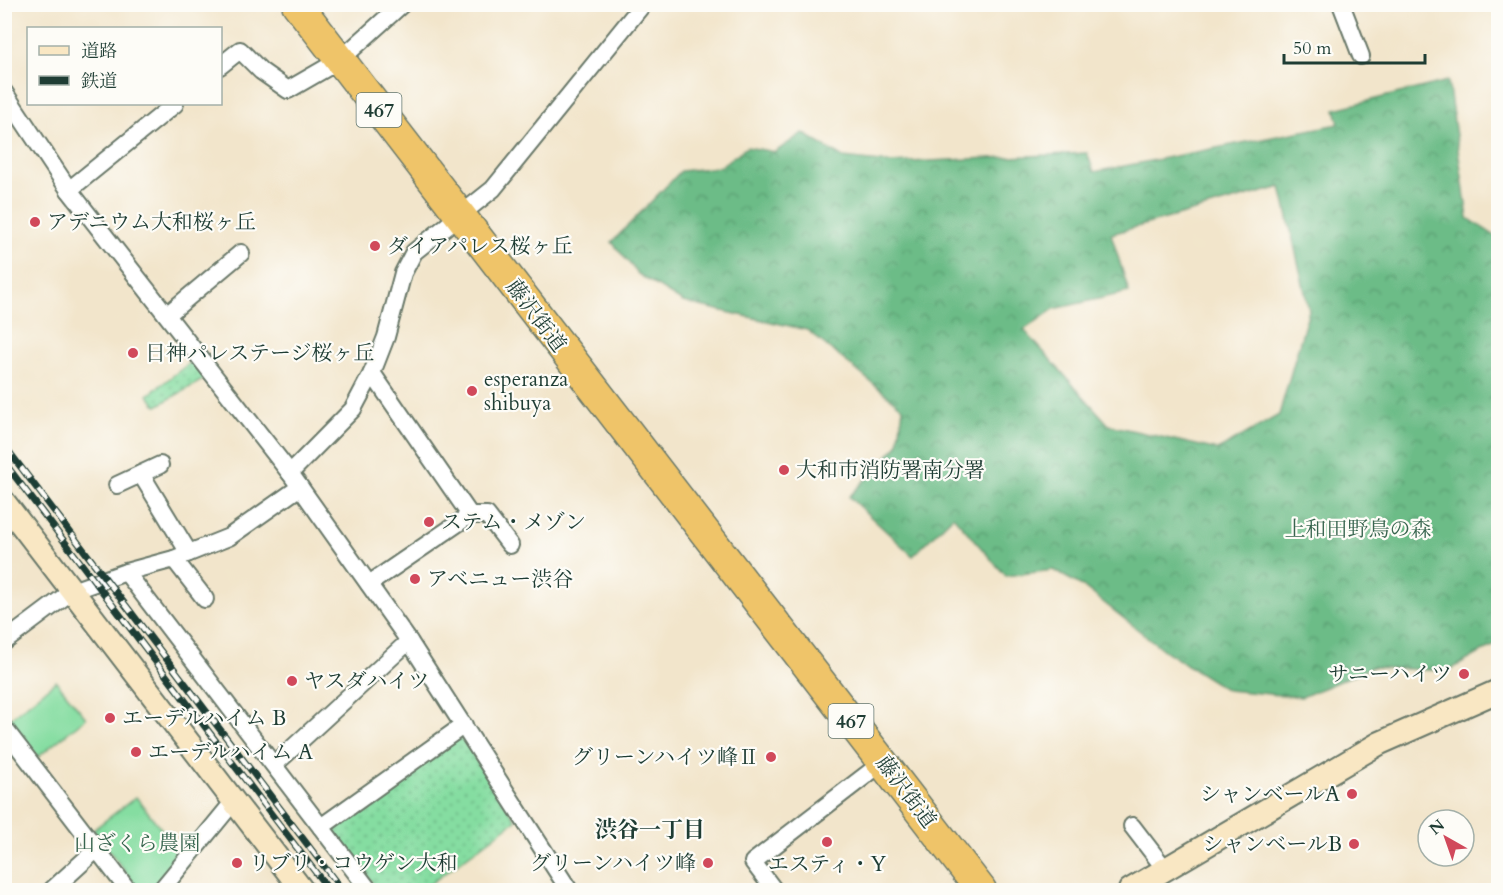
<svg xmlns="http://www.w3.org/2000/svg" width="1503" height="895" viewBox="0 0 1503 895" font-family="Cardo,'Noto Serif JP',serif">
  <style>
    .grass { fill: url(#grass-dots); stroke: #528d6a; stroke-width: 1.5 }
    .forest { fill: url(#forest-crowns); stroke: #467c5e; stroke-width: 1.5; fill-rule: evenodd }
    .garden { fill: #85dda1; stroke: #528d6a; stroke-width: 1.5 }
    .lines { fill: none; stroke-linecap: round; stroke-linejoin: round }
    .street-casing { stroke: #697869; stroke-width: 20 }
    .secondary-casing { stroke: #697869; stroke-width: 26 }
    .highway-casing { stroke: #697869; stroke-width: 33 }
    .street { stroke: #fff; stroke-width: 16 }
    .secondary { stroke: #f9e7c3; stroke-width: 22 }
    .highway { stroke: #efc469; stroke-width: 30 }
    .rail-casing { stroke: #1f3d34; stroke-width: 7 }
    .rail { stroke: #fdfcf7; stroke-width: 4.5; stroke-dasharray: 14; stroke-linecap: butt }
    .poi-dot { fill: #d1495b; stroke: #fdfcf7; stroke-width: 2 }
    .labels { text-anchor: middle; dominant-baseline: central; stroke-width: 4.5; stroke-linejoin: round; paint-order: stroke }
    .shield { fill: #fdfcf7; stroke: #62766e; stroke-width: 1.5 }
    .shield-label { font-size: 20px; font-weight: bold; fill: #1f3d34 }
    .poi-label { font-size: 21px; fill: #1f3d34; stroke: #fdfcf7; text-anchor: start }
    .street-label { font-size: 21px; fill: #1f3d34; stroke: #fdfcf7 }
    .park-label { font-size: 21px; fill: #38654f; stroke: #fdfcf7 }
    .neighbourhood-label { font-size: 22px; font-weight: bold; fill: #1f3d34; stroke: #fdfcf7 }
  </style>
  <defs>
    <pattern id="grass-dots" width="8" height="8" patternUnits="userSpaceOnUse" patternTransform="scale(1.5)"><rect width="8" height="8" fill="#85dda1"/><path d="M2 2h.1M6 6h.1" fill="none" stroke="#6cb484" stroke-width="1.8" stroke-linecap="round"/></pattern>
    <pattern id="forest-crowns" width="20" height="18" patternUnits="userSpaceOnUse" patternTransform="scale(1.5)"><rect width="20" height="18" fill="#6cbc87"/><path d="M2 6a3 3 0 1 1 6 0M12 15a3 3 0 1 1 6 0" fill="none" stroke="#589a6f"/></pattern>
  </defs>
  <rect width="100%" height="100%" fill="#fdfcf7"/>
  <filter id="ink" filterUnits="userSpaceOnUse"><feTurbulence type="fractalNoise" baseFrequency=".0167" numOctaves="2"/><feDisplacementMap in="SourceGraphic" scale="12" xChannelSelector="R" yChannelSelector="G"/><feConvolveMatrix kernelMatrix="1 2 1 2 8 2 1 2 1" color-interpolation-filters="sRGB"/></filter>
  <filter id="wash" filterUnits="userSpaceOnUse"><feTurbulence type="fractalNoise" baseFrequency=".008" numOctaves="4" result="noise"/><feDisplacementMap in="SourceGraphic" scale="24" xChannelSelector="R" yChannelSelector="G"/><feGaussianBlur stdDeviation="1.35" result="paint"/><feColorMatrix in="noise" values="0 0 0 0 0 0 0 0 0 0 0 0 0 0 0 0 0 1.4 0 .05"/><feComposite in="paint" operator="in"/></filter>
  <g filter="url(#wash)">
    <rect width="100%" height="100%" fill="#f2e5cb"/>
    <g class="grass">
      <path d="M192,361L206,378L157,406L148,395Z"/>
      <path d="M455,738L463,740L516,820L422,890H378L335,832L336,824Z"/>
    </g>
    <path class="forest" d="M1448,81L1468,218L1498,238V643L1448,671L1372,667L1302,697L1227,690L1165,651L1084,587L1053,570L1006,576L953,516L913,556L849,497L898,445L903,408L807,330L683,302L638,274L612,242L681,171L719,167L747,147L775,152L803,133L843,158L890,163L1087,153L1094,172L1339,124L1335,109ZM1281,187L1309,310L1279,415L1218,450L1109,425L1024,330L1054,309L1129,292L1111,234Z"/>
    <g class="garden">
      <path d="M56,681L86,718L38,757L8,720Z"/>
      <path d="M136,797L182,855L153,889L136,886L93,830Z"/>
    </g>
  </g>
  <g filter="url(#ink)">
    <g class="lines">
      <defs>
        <g id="street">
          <path d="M1341,4L1361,56"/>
          <path d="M220,66L240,50L261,71L288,90L340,60L402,4"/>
          <path d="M4,92L69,190L290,473L409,641L569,890"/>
          <path d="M69,190L175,104"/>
          <path d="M167,315L241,253"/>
          <path d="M290,473L353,409L372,373L386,337L403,273L414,252L493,189L643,4"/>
          <path d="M141,474L189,553"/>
          <path d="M117,485L160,465"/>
          <path d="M470,515H487L510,545"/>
          <path d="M174,559L205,599"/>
          <path d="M126,572L369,890"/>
          <path d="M369,584L470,515L372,373"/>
          <path d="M4,642L72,591L126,572L174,559L229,537L300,487"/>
          <path d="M4,728L128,890"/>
          <path d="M274,765L409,641"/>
          <path d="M1132,826L1165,869"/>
          <path d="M321,827L464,725"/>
          <path d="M52,890L97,849"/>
          <path d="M161,890L234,801"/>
          <path d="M774,890L753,862L883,762"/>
        </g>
        <g id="secondary">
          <path d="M4,502L302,890"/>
          <path d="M1130,890L1380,743L1498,691"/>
        </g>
        <path id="highway" d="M297,4L981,890"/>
      </defs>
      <use href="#street" class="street-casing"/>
      <use href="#secondary" class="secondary-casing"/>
      <use href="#highway" class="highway-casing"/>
      <use href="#street" class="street"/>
      <use href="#secondary" class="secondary"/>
      <use href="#highway" class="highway"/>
      <defs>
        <g id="rail">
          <path d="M4,445L342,890"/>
          <path d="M4,462L329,890"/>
        </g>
      </defs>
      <use href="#rail" class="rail-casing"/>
      <use href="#rail" class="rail"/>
    </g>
  </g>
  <g class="poi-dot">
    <circle cx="35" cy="222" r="6"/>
    <circle cx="375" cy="246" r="6"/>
    <circle cx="133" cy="353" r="6"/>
    <circle cx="472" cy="391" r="6"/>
    <circle cx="784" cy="470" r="6"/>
    <circle cx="429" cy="522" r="6"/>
    <circle cx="415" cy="579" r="6"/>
    <circle cx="1464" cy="674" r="6"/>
    <circle cx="292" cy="681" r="6"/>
    <circle cx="110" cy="718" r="6"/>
    <circle cx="136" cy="752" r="6"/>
    <circle cx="771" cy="757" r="6"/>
    <circle cx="1352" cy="794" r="6"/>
    <circle cx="827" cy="842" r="6"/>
    <circle cx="1354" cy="844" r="6"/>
    <circle cx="237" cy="863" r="6"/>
    <circle cx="708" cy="863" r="6"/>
  </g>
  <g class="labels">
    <g class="shield">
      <rect x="356.5" y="93" width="45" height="34" rx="4.5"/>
      <rect x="828.5" y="704" width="45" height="34" rx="4.5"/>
    </g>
    <g class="shield-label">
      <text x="379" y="110">467</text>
      <text x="851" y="721">467</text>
    </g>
    <g class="poi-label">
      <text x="47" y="222">アデニウム大和桜ヶ丘</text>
      <text x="387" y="246">ダイアパレス桜ヶ丘</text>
      <text x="145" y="353">日神パレステージ桜ヶ丘</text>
      <text x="484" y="379">esperanza<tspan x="484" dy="24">shibuya</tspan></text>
      <text x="796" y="470">大和市消防署南分署</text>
      <text x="441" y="522">ステム・メゾン</text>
      <text x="427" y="579">アベニュー渋谷</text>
      <text x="1452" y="674" text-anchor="end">サニーハイツ</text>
      <text x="304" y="681">ヤスダハイツ</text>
      <text x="122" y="718">エーデルハイム B</text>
      <text x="148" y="752">エーデルハイム A</text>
      <text x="759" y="757" text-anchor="end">グリーンハイツ峰Ⅱ</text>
      <text x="1340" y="794" text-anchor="end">シャンベールA</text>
      <text x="1342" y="844" text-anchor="end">シャンベールB</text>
      <text x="249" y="863">リブリ・コウゲン大和</text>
      <text x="696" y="863" text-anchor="end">グリーンハイツ峰</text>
      <text x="827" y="864" text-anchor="middle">エスティ・Y</text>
    </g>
    <g class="street-label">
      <text transform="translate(536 316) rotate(53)">藤沢街道</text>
      <text transform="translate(906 792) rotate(53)">藤沢街道</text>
    </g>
    <g class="park-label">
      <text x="1358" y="529">上和田野鳥の森</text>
      <text x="137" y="843">山ざくら農園</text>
    </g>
    <g class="neighbourhood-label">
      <text x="650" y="830">渋谷一丁目</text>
    </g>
  </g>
  <rect width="1503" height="895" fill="none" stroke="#fdfcf7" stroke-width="24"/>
  <rect x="27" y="27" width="195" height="78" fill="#fdfcf7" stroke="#a4b0a9" stroke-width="1.5"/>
  <rect x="39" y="46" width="30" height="9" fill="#f9e7c3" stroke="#a4b0a9" stroke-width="1.5"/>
  <text x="81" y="57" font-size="18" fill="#1f3d34">道路</text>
  <rect x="39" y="76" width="30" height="9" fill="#1f3d34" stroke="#a4b0a9" stroke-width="1.5"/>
  <text x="81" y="87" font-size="18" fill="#1f3d34">鉄道</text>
  <g transform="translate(1446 838) rotate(320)"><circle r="28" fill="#fdfcf7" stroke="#a4b0a9" stroke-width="1.5"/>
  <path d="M0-4.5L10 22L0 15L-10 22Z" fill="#d1495b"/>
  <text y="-9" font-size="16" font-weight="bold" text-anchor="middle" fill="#1f3d34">N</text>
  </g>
  <path d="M1284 54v9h141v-9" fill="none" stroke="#1f3d34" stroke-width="3"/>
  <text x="1293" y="54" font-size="18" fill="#1f3d34" stroke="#fdfcf7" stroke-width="4.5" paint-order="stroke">50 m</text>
</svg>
